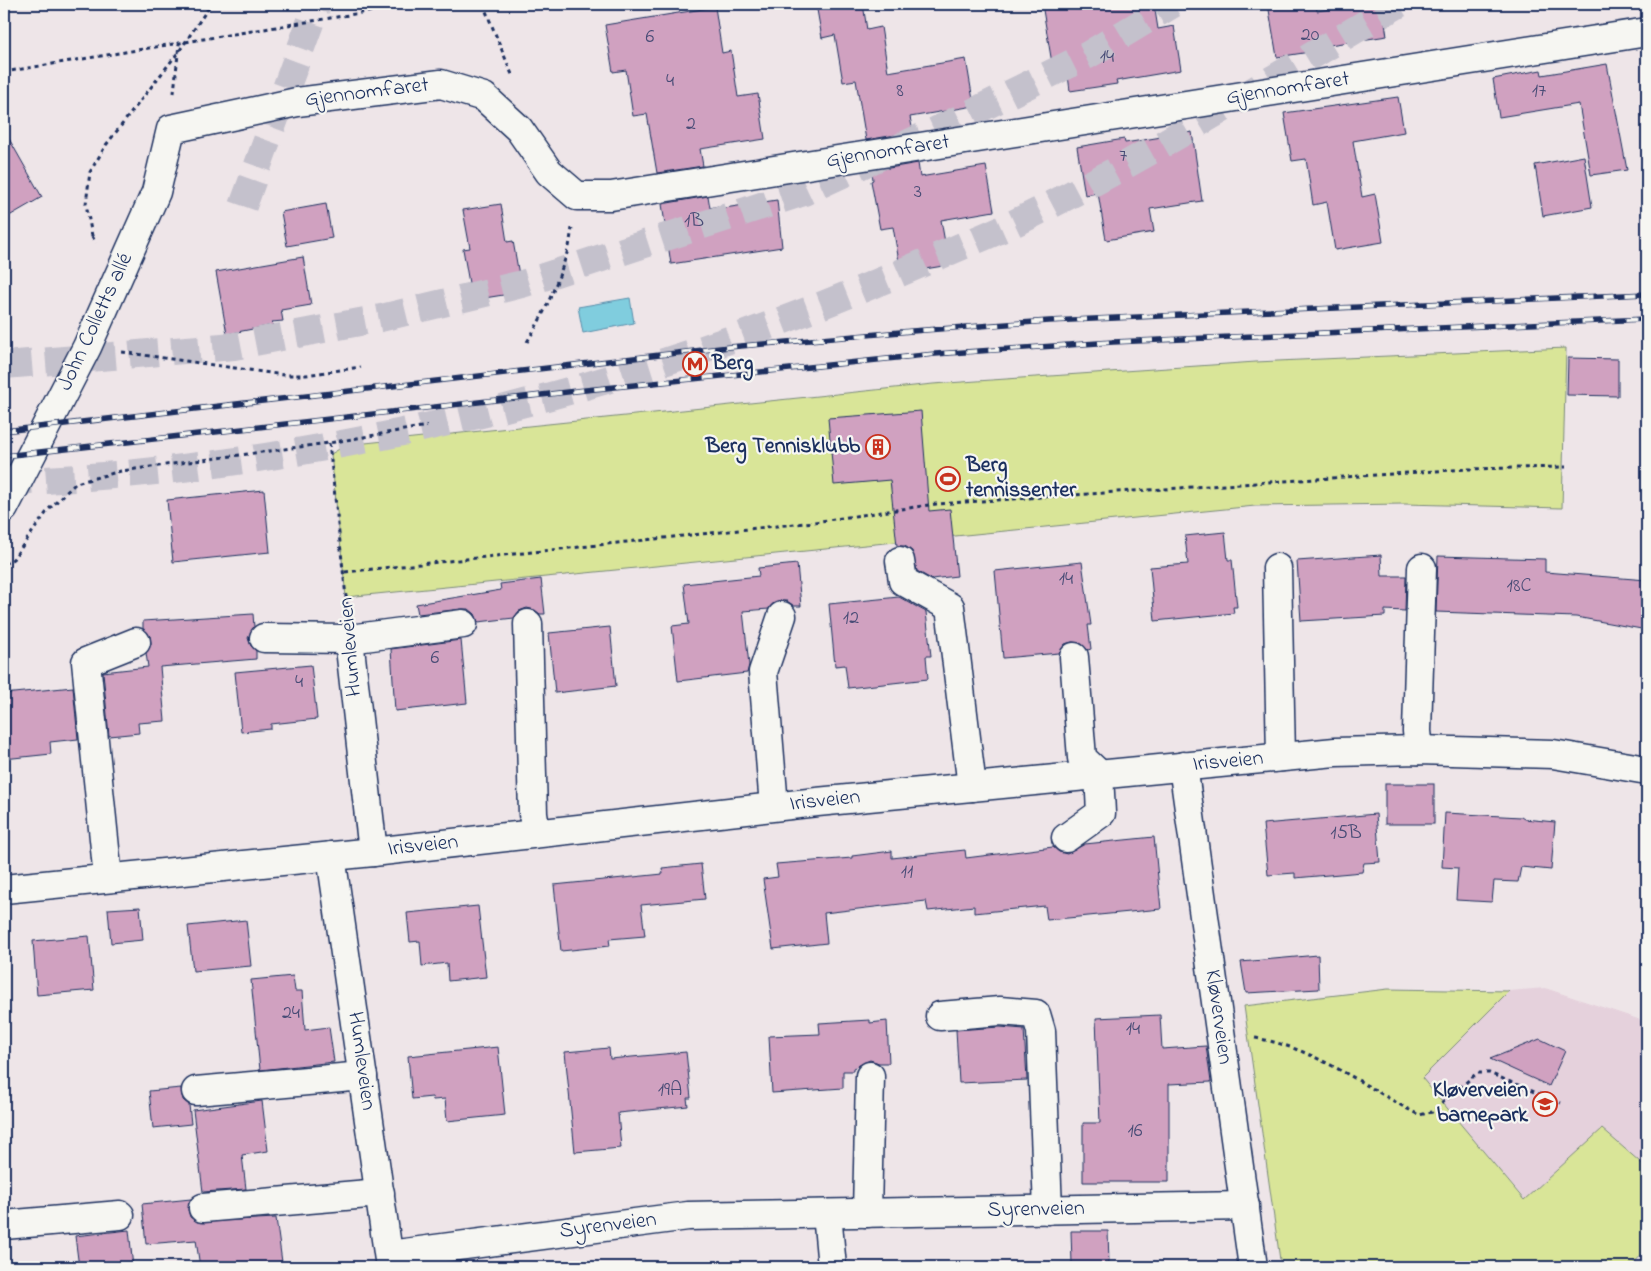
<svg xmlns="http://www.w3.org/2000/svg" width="1651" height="1271" viewBox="0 0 1651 1271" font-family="'Indie Flower',sans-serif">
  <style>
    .built { fill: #e5d1dc }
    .green { fill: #d9e598; stroke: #7a8a7b }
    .water { fill: #80cdde; stroke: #588eab }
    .building { fill: #d0a1c0; stroke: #1b2f5e }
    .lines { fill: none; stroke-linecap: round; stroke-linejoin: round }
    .minor-tunnel { stroke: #c4c1cc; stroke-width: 28; stroke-dasharray: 28 14; stroke-linecap: butt }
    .highway-tunnel { stroke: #c4c1cc; stroke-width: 28; stroke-dasharray: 28 14; stroke-linecap: butt }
    .minor-casing { stroke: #1b2f5e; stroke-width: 31 }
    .path { stroke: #1b2f5e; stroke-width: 3; stroke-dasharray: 4 4; stroke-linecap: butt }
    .minor { stroke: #f6f6f2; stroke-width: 28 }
    .rail-casing { stroke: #1b2f5e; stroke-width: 5.5 }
    .rail { stroke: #f6f6f2; stroke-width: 4; stroke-dasharray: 11; stroke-linecap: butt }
    .path-bridge { stroke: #1b2f5e; stroke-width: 3; stroke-dasharray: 4 4; stroke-linecap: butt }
    .labels { text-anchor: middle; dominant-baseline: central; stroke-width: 4.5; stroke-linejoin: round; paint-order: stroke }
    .number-label { font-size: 20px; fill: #484c76 }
    .street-label { font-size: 22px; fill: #1b2f5e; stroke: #f6f6f2 }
    .poi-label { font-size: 22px; font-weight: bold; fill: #1b2f5e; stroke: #f6f6f2; text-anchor: start }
  </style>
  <rect width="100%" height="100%" fill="#eee5e8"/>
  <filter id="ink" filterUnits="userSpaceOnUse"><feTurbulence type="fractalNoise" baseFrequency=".02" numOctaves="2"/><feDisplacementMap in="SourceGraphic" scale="10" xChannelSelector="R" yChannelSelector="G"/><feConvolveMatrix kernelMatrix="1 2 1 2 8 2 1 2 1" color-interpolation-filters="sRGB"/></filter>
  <g filter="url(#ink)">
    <path class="built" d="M1545,988L1647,1022V1168L1602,1130L1525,1200L1421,1078L1509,991Z"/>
    <g class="green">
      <path d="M1566,348L1562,508L1405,504L1255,506L346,597L331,454L346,445L933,384L1256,362Z"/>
      <path d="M1388,989L1509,991L1422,1078L1524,1200L1602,1129L1647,1168V1249L1630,1267H1281L1244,1006Z"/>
    </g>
    <path class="water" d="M630,298L634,323L583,333L578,307Z"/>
    <g class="building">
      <path d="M816,4H863L867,30L881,27L888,72L966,59L974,106L910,117L913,132L866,140L856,80L843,82L835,35L822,38Z"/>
      <path d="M1042,4H1154L1158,29L1174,26L1181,70L1116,81L1117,84L1070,91L1067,67L1053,69Z"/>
      <path d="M1268,4H1316L1317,11L1363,4H1382L1387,36L1323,46V50L1277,57Z"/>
      <path d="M715,7L722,53L731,51L738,97L758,94L765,139L700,149L703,166L657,173L647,114L633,116L626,70L613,72L605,25Z"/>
      <path d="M1607,64L1627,170L1591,175L1579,104L1499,117L1493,79L1541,70L1542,75Z"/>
      <path d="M1398,97L1404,132L1353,141L1362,197L1375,194L1383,242L1335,250L1327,202L1313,205L1306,159L1292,161L1284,113Z"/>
      <path d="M4,130L42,197L4,219Z"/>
      <path d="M1192,132L1202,201L1150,209L1154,232L1106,240L1098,193L1085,195L1077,147L1124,139L1125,143Z"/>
      <path d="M1584,156L1592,207L1543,216L1535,165Z"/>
      <path d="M918,163L920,177L986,166L994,211L941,220L949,265L901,273L893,227L880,229L871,181L873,180L872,171Z"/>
      <path d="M708,196L710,208L718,206V209L777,200L782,247L671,264L662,204Z"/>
      <path d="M326,204L332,238L287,246L281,212Z"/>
      <path d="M501,204L507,242L513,241L522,292L472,300L463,249L470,248L463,210Z"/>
      <path d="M303,257L311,305L281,310L283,321L272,322L273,325L227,334L216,272Z"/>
      <path d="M1568,358L1618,359V396L1567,395Z"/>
      <path d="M921,411L929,511L950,509L957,576L931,579L917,571L912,551L905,546H897L890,480L834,485L828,418Z"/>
      <path d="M264,490L270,552L173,562L167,500Z"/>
      <path d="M1225,532L1228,560H1232L1237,607H1233L1234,613L1155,621L1150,567L1188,564L1185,536Z"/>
      <path d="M1381,555L1382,576H1406L1405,611L1385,610V616L1301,621L1297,561Z"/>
      <path d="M1438,556L1545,559V572L1647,580V630L1576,617L1436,612Z"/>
      <path d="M1082,562L1091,625H1088L1091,649L1088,650L1080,643L1072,642L1065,644L1059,653L1003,658L995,571Z"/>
      <path d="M797,564L801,606H794L787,601H779L769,609L743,611L749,665L747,673L678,681L672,626L689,624L684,584L759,576L758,568Z"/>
      <path d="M541,579L545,614H540L535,610L527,608L519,611L514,618L478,622L475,614L469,609H461L418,614L416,604L501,590L500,584Z"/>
      <path d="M899,597L926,612L931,656H926L928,679L848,688L845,665L835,666L829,604Z"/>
      <path d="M253,614L254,627L248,638L251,646L256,651V659L160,667L165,721L138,723L139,733L109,736L103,672L148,667L146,653L151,644L150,636L143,629V621Z"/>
      <path d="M610,627L616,686L555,693L549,633Z"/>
      <path d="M461,640L467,703L395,711L391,649Z"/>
      <path d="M311,665L317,719L271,724V729L241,732L235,672Z"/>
      <path d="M73,687L78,739L50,742L51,754L4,759V694Z"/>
      <rect x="1385" y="784" width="49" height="40"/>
      <path d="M1445,813L1521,817L1524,819L1555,822L1551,870L1521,867L1518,882L1494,881L1492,902L1456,900L1458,868L1442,867Z"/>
      <path d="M1376,814L1380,862L1364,863L1362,872L1295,878V873L1268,875L1263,824Z"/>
      <path d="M1154,837L1161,909L1047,920L1045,906L974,913V906L928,911L926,901L824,913L827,943L773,949L763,879L778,877L776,864L852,858V856L892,851V858L965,850L966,858L1053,847L1059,852L1067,854L1085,844Z"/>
      <path d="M701,864L705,899L641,905L645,936L609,939L610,946L561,951L554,885L663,874L662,868Z"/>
      <path d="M478,906L486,977L448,981L447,963L422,966L420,941L410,942L407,913Z"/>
      <path d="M140,907L143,940L111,943L108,909Z"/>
      <path d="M246,920L251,966L193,971L188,926Z"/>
      <path d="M89,936L94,990L37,995L33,941Z"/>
      <path d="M1318,955L1319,989L1246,993L1241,962Z"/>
      <path d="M293,976L295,991H302L305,1030L329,1027L334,1062L260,1070L251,980Z"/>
      <path d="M1160,1015L1162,1049L1206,1046L1211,1082L1169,1084V1182H1083V1123H1100L1096,1018Z"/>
      <path d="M870,1020V1023L887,1021L889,1063H879L870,1060L853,1068V1071H843V1088L772,1093L769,1036L820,1034L819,1023Z"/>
      <path d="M1000,1027L1024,1029L1027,1080L959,1083L956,1030Z"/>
      <path d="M1540,1039L1565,1051L1549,1086L1490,1059Z"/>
      <path d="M498,1047L505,1115L447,1121L445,1099L433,1100L432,1097L412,1099L408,1056Z"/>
      <path d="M609,1048L610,1059L686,1052L691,1098H687L688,1106L618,1113L621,1148L575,1152L565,1052Z"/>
      <path d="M181,1088L183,1100L189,1105L191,1124L153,1128L149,1091Z"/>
      <path d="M262,1101L268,1151L242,1155L246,1189L203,1192L193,1110Z"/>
      <path d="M191,1199L188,1210L190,1217L197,1222L276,1218L282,1262L242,1267H200L196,1240L146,1244L142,1204Z"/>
      <path d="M129,1230L133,1267H79L75,1236Z"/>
      <path d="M1071,1231H1108L1109,1264H1072Z"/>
    </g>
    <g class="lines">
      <path class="minor-tunnel" d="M243,206L317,4"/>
      <g class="highway-tunnel">
        <path d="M4,365L234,346L381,318L522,284L804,192L941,128L1088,55L1173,4"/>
        <path d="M4,482C327,469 637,390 932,259C962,246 992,234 1021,220C1151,156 1274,77 1399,4"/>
      </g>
      <defs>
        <g id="minor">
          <path d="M4,508L87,347L156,192L171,129L297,102L441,84L484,97L519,129L549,172L577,196H611L1647,32"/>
          <path d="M900,561L903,581L950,607L972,787"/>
          <path d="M1277,568L1281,757"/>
          <path d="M528,624L533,814L536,833"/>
          <path d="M264,638L349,639L463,624"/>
          <path d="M349,639L373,852"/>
          <path d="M1419,750L1417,731L1422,568"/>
          <path d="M1183,766L1253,1267"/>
          <path d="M774,806L763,672L782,616"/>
          <path d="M1066,838L1101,813L1099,774L1082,758L1074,657"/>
          <path d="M331,856L390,1267"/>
          <path d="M108,878L86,662L136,642"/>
          <path d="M4,889L373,852L817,802L1335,752L1419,750L1553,754L1647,770"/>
          <path d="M940,1016L1000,1011L1036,1014L1041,1031L1048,1210"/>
          <path d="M196,1091L363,1076"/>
          <path d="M203,1208L380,1193"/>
          <path d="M867,1213L870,1076"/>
          <path d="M827,1214L832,1267"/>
          <path d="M4,1225L120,1215"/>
          <path d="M389,1255L688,1216L1245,1206"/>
        </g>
      </defs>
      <use href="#minor" class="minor-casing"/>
      <g class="path">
        <path d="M483,4L513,77"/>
        <path d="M4,72L415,4"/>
        <path d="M174,93L179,44"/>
        <path d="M92,236L96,243"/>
        <path d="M569,247L572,228"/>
        <path d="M122,352L284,375H306L361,367"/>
        <path d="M329,443L347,606"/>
        <path d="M4,564L13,559L49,509L76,483L121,471L329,443L427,426"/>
        <path d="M345,572L814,522L936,504L1467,469L1566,467"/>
        <path d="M1255,1038C1316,1048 1365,1087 1419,1115L1432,1112L1477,1073H1489L1561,1103"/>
      </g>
      <use href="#minor" class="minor"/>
      <defs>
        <g id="rail">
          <path d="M4,431L729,347L912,331L1049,321L1647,294"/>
          <path d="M4,456L576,391L935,354L1113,342L1647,319"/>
        </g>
      </defs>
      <use href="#rail" class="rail-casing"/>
      <use href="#rail" class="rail"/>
      <g class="path-bridge">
        <path d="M92,236L86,204L90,172L106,145L180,50L211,4"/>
        <path d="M527,342C546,312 558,281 569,247"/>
      </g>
    </g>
  </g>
  <defs>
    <symbol id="metro-ring" viewBox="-11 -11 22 22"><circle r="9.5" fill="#f6f6f2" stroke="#c8321e" stroke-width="1.5"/><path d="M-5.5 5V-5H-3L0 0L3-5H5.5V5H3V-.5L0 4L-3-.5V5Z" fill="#c8321e"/></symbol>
    <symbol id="building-ring" viewBox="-11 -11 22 22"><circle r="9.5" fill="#f6f6f2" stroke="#c8321e" stroke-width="1.5"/><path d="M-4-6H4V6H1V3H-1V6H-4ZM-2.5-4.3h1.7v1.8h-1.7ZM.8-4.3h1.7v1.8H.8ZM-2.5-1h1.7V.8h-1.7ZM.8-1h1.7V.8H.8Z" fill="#c8321e"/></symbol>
    <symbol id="stadium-ring" viewBox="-11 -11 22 22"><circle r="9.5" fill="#f6f6f2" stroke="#c8321e" stroke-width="1.5"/><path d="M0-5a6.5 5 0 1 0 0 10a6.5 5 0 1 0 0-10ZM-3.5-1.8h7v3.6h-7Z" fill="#c8321e"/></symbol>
    <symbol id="school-ring" viewBox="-11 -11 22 22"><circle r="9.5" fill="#f6f6f2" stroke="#c8321e" stroke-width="1.5"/><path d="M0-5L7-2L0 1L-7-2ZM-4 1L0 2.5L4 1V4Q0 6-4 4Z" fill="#c8321e"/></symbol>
  </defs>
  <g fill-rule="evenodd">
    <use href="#metro-ring" x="681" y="350" width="28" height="28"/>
    <use href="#building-ring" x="864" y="433" width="28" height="28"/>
    <use href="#stadium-ring" x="934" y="465" width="28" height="28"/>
    <use href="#school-ring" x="1531" y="1090" width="28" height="28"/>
  </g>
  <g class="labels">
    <g class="number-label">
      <text x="1310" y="35">20</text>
      <text x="650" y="37">6</text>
      <text x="1107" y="57">14</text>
      <text x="670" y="81">4</text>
      <text x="900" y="91">8</text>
      <text x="1539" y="91">17</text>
      <text x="691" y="124">2</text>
      <text x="1123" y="156">7</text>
      <text x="918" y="192">3</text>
      <text x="694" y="221">1B</text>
      <text x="1066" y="579">14</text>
      <text x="1519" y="586">18C</text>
      <text x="851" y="618">12</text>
      <text x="435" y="658">6</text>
      <text x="299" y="682">4</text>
      <text x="1346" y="833">15B</text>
      <text x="907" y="872">11</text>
      <text x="291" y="1013">24</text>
      <text x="1133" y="1029">14</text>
      <text x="670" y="1090">19A</text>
      <text x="1135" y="1131">16</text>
    </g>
    <g class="street-label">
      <text transform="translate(1288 89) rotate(-9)">Gjennomfaret</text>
      <text transform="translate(367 93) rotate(-7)">Gjennomfaret</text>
      <text transform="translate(888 152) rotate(-9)">Gjennomfaret</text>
      <text transform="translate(96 322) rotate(-65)">John Colletts allé</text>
      <text transform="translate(351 647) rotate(-95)">Humleveien</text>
      <text transform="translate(1228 762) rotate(-5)">Irisveien</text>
      <text transform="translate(825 801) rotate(-6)">Irisveien</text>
      <text transform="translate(423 846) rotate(-6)">Irisveien</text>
      <text transform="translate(1218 1017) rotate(82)">Kløverveien</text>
      <text transform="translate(361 1061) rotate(82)">Humleveien</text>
      <text transform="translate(1036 1210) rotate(-1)">Syrenveien</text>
      <text transform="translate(608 1226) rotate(-7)">Syrenveien</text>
    </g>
    <g class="poi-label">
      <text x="712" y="364">Berg</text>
      <text x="860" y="447" text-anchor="end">Berg Tennisklubb</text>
      <text x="966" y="466">Berg<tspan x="966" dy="25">tennissenter</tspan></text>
      <text x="1528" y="1091" text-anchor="end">Kløverveien<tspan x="1528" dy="25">barnepark</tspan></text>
    </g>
  </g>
  <rect width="1651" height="1271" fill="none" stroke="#f6f6f2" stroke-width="20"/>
  <rect x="10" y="10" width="1631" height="1251" fill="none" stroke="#1b2f5e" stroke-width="2" filter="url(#ink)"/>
</svg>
